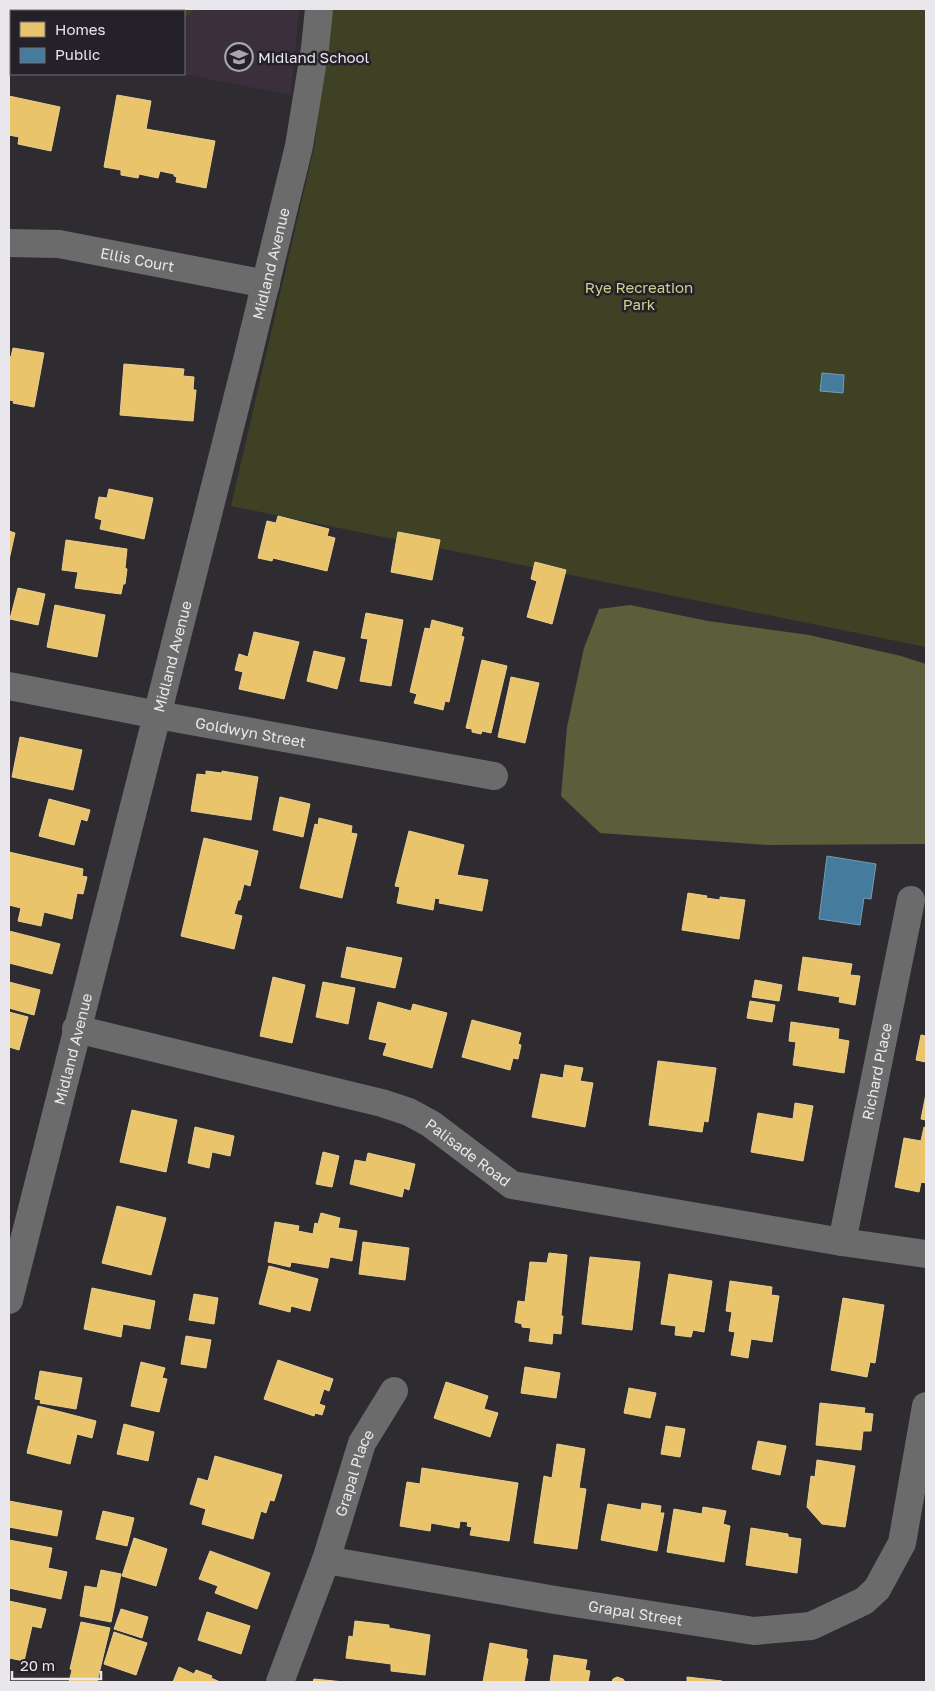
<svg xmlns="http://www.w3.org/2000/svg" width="935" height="1691" viewBox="0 0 935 1691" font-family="'Golos Text',sans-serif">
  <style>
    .education { fill: #3a2f3b }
    .green { fill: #3f4124 }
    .forest { fill: #5b5d3b }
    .homes { fill: #e9c46a; stroke: #e9ce91 }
    .public { fill: #457b9d; stroke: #769bb5 }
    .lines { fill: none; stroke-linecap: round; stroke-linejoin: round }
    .minor { stroke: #6c6b6b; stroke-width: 28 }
    .tertiary { stroke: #6c6b6b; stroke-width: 28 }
    .labels { text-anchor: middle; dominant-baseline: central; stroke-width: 5; stroke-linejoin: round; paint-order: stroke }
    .poi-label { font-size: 15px; fill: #e9e6ec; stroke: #252129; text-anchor: start }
    .street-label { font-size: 15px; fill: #e9e6ec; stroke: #252129 }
    .park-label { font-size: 15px; fill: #ccd18d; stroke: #252129 }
  </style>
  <rect width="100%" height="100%" fill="#2f2c31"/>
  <path class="education" d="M9,9H299L291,95L182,74H184V11H11V41H9Z"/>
  <g class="green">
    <path d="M131,9H196L185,17L184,11H147Z"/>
    <path d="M328,9H926V647L231,506L315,143Z"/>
  </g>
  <path class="forest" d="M630,605L708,621L809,635L901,656L926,664V844L767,845L600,833L561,796L567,727L584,648L599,609Z"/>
  <g class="homes">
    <path d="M117,95L151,101L146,129L215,141L206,188L176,182L177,177L174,176V174L160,171L158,178L139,174L138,178L121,175V170L104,167Z"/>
    <path d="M9,96L60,107L51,151L18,144L19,137L9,135Z"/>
    <path d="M13,348L44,353L34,407L13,403L14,401L9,400V356L11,357Z"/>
    <path d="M124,364L184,369L183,376L194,377L193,390H196L193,421L120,415Z"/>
    <path d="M109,489L153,498L144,539L100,529L102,520L95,518L99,497L107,498Z"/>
    <path d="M278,516L329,529L327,536L335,538L327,571L273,558L272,561L258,558L267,521L276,523Z"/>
    <path d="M9,531L15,533L9,560Z"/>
    <path d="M398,532L440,540L432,580L391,572Z"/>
    <path d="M66,540L127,549L125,568L127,569L125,584H123L121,594L75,588L78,572L62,570Z"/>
    <path d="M535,562L566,570L552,624L527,617L537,581L531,579Z"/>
    <path d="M18,588L45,594L38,625L10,619Z"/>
    <path d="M55,605L105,615L97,657L47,647Z"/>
    <path d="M366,613L403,620L391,686L360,681L368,639L361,638Z"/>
    <path d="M432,620L463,628L461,636L464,637L449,702L445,701L443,710L414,703L417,694L410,692L425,628L430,629Z"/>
    <path d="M254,632L299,642L284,699L239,689L243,672L235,670L239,654L248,657Z"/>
    <path d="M314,651L345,658L337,689L307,681Z"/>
    <path d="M482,660L507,666L491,733L482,731L481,734L472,732V729L466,728Z"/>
    <path d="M511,677L539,683L525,743L498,737Z"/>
    <path d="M20,737L82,750L73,790L12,777Z"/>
    <path d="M206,771L222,773V771L258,777L251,820L191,811L197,774L206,775Z"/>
    <path d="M280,797L310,804L303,837L273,830Z"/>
    <path d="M49,799L90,810L87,821L81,819L74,845L39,836Z"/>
    <path d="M319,818L352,826L351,833L357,834L342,898L300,888L315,824L318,825Z"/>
    <path d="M409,831L464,845L457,875L488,880L482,911L439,903L440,899L435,898L433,910L397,903L400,887L395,886Z"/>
    <path d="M204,838L258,851L250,886L244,884L240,900H238L234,914L242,916L234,949L181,936Z"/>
    <path d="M9,852L83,869L82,876L87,877L83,894L77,893L72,919L44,912L41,926L18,921L21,908L9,905Z"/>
    <path d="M688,893L707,896L706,898L720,900V897L745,900L739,939L682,930Z"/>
    <path d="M9,931L60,944L52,974L9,963Z"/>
    <path d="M347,947L402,958L395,988L341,977Z"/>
    <path d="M803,957L852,964L850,975L860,976L855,1005L839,1002L840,997L798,990Z"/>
    <path d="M273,977L305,985L292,1043L260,1036Z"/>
    <path d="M755,980L782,985L779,1001L752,997Z"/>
    <path d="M9,982L40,990L34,1015L9,1008Z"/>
    <path d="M323,982L355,988L348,1024L316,1017Z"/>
    <path d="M750,1001L775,1005L772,1022L747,1018Z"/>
    <path d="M378,1002L411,1011L413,1004L447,1013L432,1068L383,1055L387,1043L369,1039Z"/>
    <path d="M9,1012L28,1017L19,1050L9,1047Z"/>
    <path d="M472,1020L521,1033L518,1044L521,1045L518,1059L513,1058L510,1070L462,1057Z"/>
    <path d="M791,1022L839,1029L838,1039L849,1041L844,1073L793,1065L796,1042L789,1041Z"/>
    <path d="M921,1035L926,1036V1062L916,1060Z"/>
    <path d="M658,1061L716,1068L708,1122L704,1121L702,1132L649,1125Z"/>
    <path d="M565,1065L583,1068L580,1081L593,1083L585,1127L532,1117L541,1074L563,1078Z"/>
    <path d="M926,1094V1120L921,1119Z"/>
    <path d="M795,1103L813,1106L803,1161L751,1152L758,1113L793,1119Z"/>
    <path d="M132,1110L177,1120L166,1172L120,1162Z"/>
    <path d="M195,1127L234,1136L230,1156L212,1152L209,1168L188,1163Z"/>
    <path d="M924,1127L926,1128V1183L921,1182L919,1192L895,1187L904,1138L921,1141Z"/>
    <path d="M323,1152L339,1156L332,1187L316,1184Z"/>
    <path d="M368,1153L415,1164L409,1190L404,1188L402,1197L350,1184L355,1160L366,1162Z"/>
    <path d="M117,1206L166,1218L151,1275L102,1263Z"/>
    <path d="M321,1213L340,1218L338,1228L357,1231L352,1261L330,1257L328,1268L291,1262L290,1267L268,1262L275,1222L299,1226L298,1231L313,1234L315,1223L318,1224Z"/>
    <path d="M363,1242L409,1248L405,1280L359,1274Z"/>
    <path d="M549,1253L567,1255L561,1316H563L561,1334L553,1333L552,1344L529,1341L531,1328L522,1327V1324L515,1322L518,1301L525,1302L530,1262L547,1263Z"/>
    <path d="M590,1257L640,1262L632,1330L582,1324Z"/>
    <path d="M269,1266L318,1279L310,1311L291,1306L290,1312L259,1304Z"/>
    <path d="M669,1274L712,1281L704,1332L693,1330L691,1337L675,1335L676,1326L661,1324Z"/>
    <path d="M730,1281L772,1287L771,1295L779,1296L772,1342L751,1339L748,1358L731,1355L735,1332L729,1331L732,1312L726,1311Z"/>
    <path d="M92,1288L155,1301L150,1329L123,1324L121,1337L84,1329Z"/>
    <path d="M194,1294L218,1298L214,1324L189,1320Z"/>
    <path d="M843,1298L884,1305L875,1363L870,1362L867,1377L831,1370Z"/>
    <path d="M186,1336L211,1340L206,1368L181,1364Z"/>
    <path d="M278,1360L333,1379L329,1391L324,1389L319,1404L325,1406L322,1415L315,1413L314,1416L264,1399Z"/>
    <path d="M141,1362L165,1368L162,1378L167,1379L159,1412L131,1406Z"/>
    <path d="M525,1367L560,1373L556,1398L521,1393Z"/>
    <path d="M40,1371L82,1378L76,1409L40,1403L41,1400L35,1399Z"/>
    <path d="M446,1382L488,1396L484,1409L498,1413L490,1437L434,1418Z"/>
    <path d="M629,1388L656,1393L650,1418L624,1413Z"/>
    <path d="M820,1403L865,1408L864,1413L873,1414L871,1431H863L861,1450L816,1445Z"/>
    <path d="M38,1406L96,1421L92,1438L77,1434L70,1464L27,1453Z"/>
    <path d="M124,1424L154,1432L148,1461L117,1454Z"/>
    <path d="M666,1426L685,1429L680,1457L661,1454Z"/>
    <path d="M758,1441L786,1446L780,1475L752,1469Z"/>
    <path d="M557,1444L585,1449L579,1488L586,1489L577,1549L534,1543L544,1476L552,1478Z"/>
    <path d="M215,1456L282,1475L274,1501L270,1500L266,1513L261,1511L253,1539L202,1524L206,1509L190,1504L198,1478L208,1481Z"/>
    <path d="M817,1460L855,1466L845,1527L822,1524L807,1507L811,1476L815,1477Z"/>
    <path d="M422,1468L518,1483L509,1541L470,1535L472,1527L467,1526L468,1522L460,1521L459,1528L431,1523L430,1531L400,1526L407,1482L420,1484Z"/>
    <path d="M9,1501L62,1511L57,1536L9,1527Z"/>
    <path d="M642,1503L661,1506L660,1513H664L657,1551L601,1540L608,1504L641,1510Z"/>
    <path d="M703,1507L726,1511L723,1524L730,1526L724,1562L667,1552L674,1509L702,1514Z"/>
    <path d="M103,1511L134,1518L127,1546L96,1539Z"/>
    <path d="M751,1528L788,1534V1537L801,1539L797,1573L746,1565Z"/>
    <path d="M134,1538L167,1549L156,1586L122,1576Z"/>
    <path d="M9,1540L52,1548L48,1568L67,1572L61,1599L9,1588Z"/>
    <path d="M210,1551L270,1573L257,1609L215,1593L218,1586L199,1579Z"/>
    <path d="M101,1570L121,1574L111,1622L80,1616L85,1586L97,1588Z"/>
    <path d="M9,1601L46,1609L41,1628L32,1626L24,1661L9,1658Z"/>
    <path d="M121,1609L148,1617L142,1638L114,1629Z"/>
    <path d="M207,1612L250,1626L241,1654L198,1640Z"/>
    <path d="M355,1621L389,1625V1628L430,1635L425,1675L391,1671V1664L346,1658L349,1636L353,1637Z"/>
    <path d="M81,1622L110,1628L97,1682H69L72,1670L70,1669Z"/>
    <path d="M114,1632L147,1643L136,1675L104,1664Z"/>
    <path d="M490,1643L527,1650L526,1658L528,1659L524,1682H483Z"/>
    <path d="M554,1655L587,1660L585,1670L590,1671L588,1682H550Z"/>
    <path d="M179,1667L194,1674L196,1670L212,1676L211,1678L220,1682H173Z"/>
    <path d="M617,1677L623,1679L625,1682H612L613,1679Z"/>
    <path d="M687,1677L722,1681V1682H687Z"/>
    <path d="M314,1679L344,1682H313Z"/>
  </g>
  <g class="public">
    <path d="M822,373L844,375L843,393L820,391Z"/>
    <path d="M827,856L876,864L871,899L864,898L860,925L819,919Z"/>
  </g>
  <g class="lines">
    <g class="minor">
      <path id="s1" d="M9,243L59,244L266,284"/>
      <path id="s2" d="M9,686L158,715L494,776"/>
      <path id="s3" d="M76,1029L382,1103L409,1112L431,1124L512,1185L842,1242L926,1254"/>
      <path id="s4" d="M842,1242L911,900"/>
      <path id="s5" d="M326,1560L555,1600L754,1631L811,1626L864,1601L877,1589L902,1543L926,1406"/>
      <path id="s6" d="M280,1682L326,1560L362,1443L394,1391"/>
    </g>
    <path class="tertiary" id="s7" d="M9,1300L247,360L299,146L315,48L319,9"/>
  </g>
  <defs>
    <symbol id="school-ring" viewBox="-11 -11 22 22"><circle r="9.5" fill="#252129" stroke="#a8a5ab" stroke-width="1.5"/><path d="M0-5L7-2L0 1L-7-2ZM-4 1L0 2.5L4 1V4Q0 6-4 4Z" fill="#a8a5ab"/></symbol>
  </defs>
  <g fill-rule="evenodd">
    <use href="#school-ring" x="223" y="41" width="32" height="32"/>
  </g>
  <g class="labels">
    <g class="poi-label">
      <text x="258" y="57">Midland School</text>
    </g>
    <g class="street-label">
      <text stroke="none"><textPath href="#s1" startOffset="130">Ellis Court</textPath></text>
      <text stroke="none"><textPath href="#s7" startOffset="1069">Midland Avenue</textPath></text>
      <text stroke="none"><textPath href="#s7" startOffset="664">Midland Avenue</textPath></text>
      <text stroke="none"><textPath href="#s2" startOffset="246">Goldwyn Street</textPath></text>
      <text stroke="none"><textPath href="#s7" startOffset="259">Midland Avenue</textPath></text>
      <text stroke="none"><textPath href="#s4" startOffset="174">Richard Place</textPath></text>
      <text stroke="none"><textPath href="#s3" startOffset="415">Palisade Road</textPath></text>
      <text stroke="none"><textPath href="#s6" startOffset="222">Grapal Place</textPath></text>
      <text stroke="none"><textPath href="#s5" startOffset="314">Grapal Street</textPath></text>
    </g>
    <g class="park-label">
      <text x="639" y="287">Rye Recreation<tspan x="639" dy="17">Park</tspan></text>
    </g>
  </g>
  <rect width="935" height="1691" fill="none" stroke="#e9e6ec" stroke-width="20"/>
  <rect x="10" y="10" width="175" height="65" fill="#252129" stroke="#737077"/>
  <rect x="20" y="22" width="25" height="15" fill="#e9c46a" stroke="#737077"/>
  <text x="55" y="35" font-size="15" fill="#e9e6ec">Homes</text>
  <rect x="20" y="48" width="25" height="15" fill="#457b9d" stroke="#737077"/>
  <text x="55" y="60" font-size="15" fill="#e9e6ec">Public</text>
  <path d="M12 1671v8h89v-8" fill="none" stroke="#e9e6ec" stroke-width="2.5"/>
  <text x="20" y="1671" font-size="15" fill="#e9e6ec" stroke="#252129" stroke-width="4" paint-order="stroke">20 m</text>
</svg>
